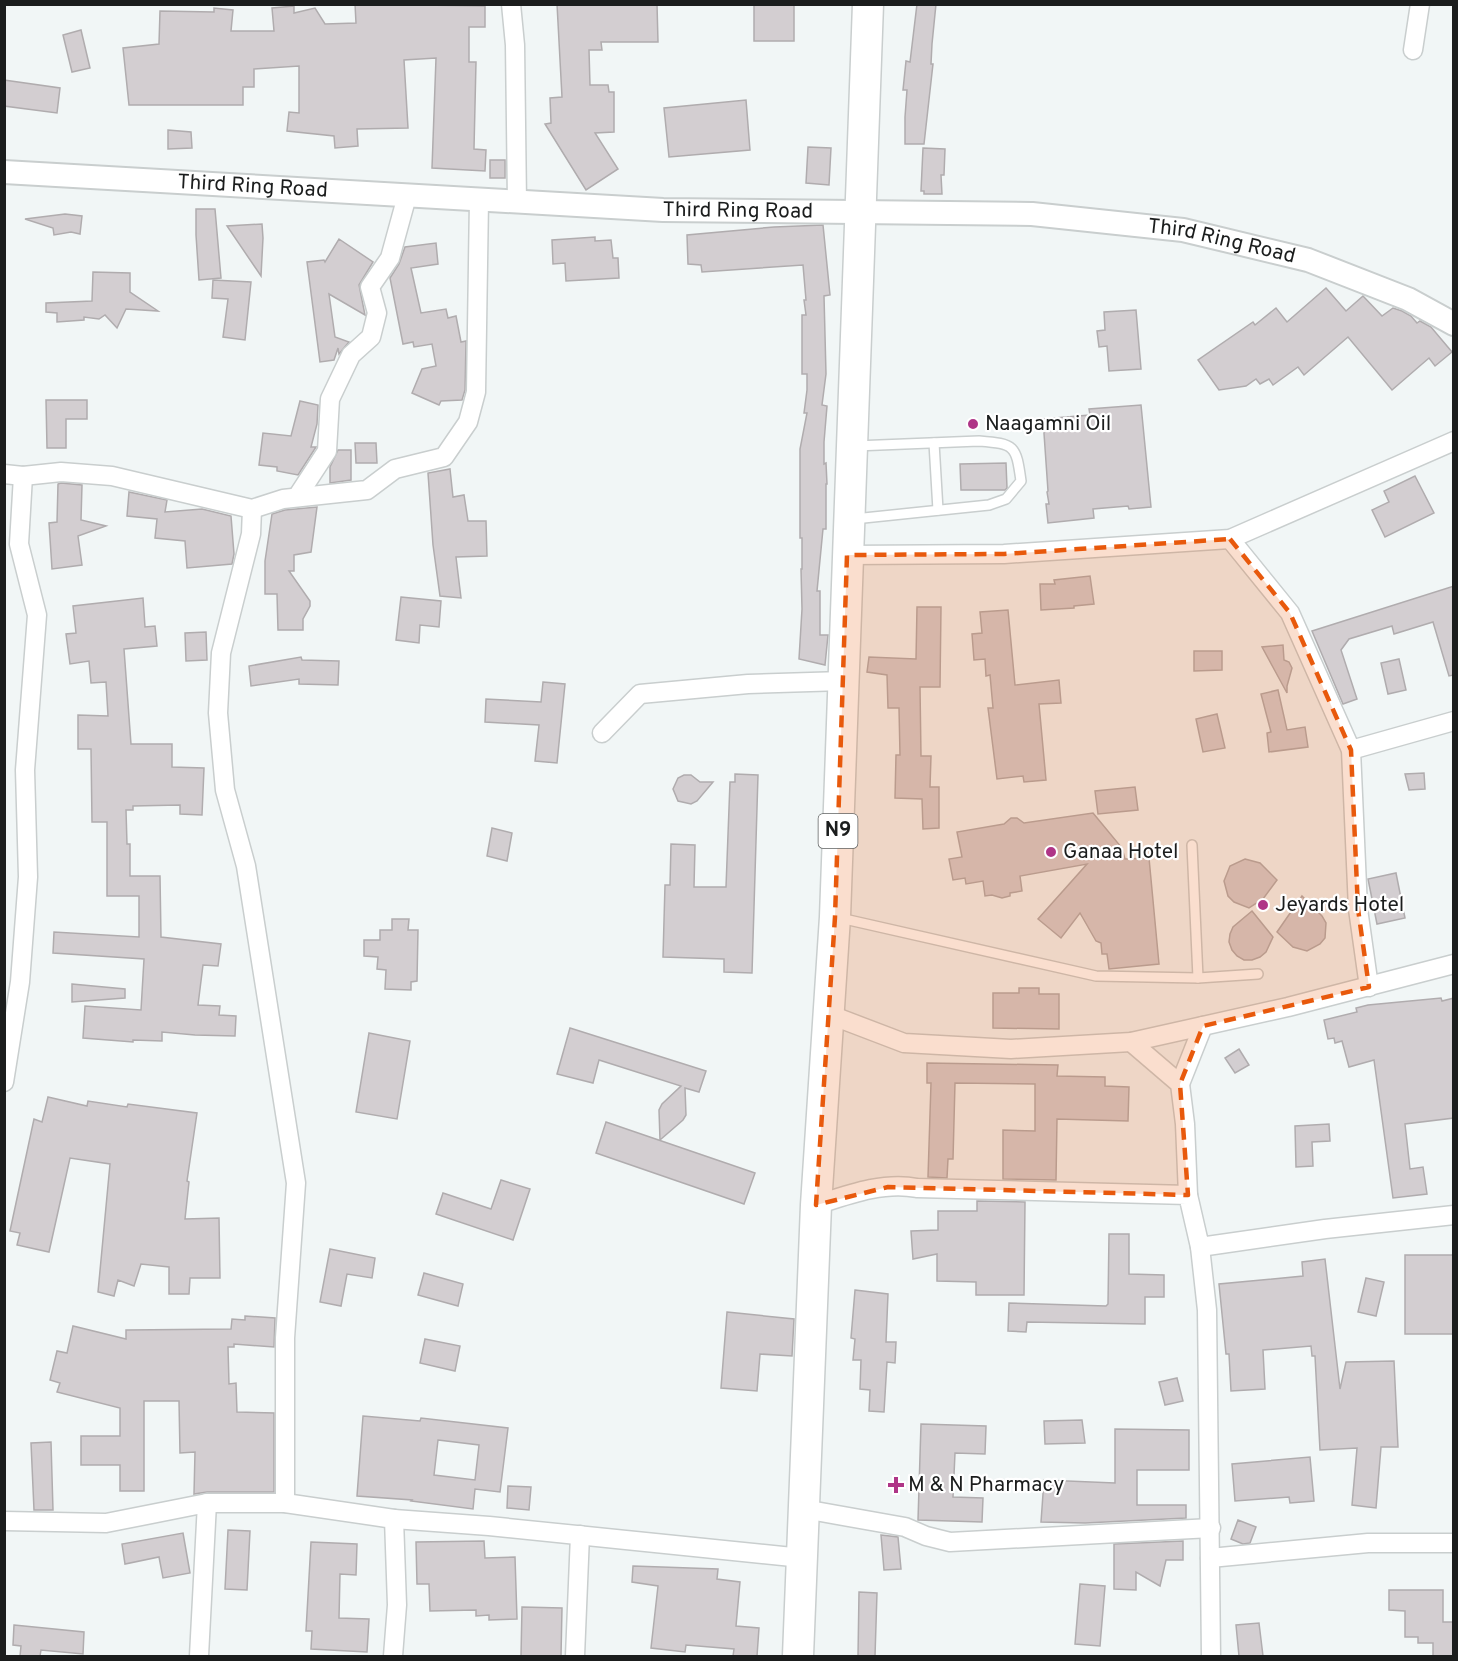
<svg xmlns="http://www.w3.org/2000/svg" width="1458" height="1661" viewBox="0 0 1458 1661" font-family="Overpass,sans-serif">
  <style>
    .building { fill: #d3ced1; stroke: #b0acae; stroke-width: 1.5; fill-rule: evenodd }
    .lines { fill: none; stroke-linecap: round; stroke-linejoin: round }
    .service-casing { stroke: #c9cece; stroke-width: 12 }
    .minor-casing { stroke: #c9cece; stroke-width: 21 }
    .tertiary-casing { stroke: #c9cece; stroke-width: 26 }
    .trunk-casing { stroke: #c9cece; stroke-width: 33 }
    .service { stroke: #fff; stroke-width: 9 }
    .minor { stroke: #fff; stroke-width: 18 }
    .tertiary { stroke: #fff; stroke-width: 22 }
    .trunk { stroke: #fff; stroke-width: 30 }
    .marked { fill: #e8590c; fill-opacity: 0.2; stroke: #e8590c; stroke-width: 4.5; stroke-dasharray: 12 8; stroke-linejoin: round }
    .poi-dot { fill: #af3587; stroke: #fff; stroke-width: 2 }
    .labels { text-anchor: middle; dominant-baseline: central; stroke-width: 4.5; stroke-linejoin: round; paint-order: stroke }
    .shield { fill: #fff; stroke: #5f6161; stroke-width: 1.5 }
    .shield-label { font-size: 20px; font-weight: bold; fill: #1b1d1d }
    .street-label { font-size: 21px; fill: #1b1d1d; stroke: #fff }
    .poi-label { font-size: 21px; fill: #1b1d1d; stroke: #fff; text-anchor: start }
  </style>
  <rect width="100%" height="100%" fill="#f1f6f6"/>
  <g class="building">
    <path d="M355,4L485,6V27H469V62H476L474,149L486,150L485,171L432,168L436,58L404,60L408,128L357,129L358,146L335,148L334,136L287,131L289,112L299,113V66L254,69V87H243V105H129L123,48L159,44L160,11L214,12V8L233,10L231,31H274L272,8L294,6V13L315,8L325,24L356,23Z"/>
    <path d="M557,4H657L658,42H601L602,50H589L590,85H608L609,92H614V132L595,133L618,169L586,190L545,124L551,123L550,98L562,97Z"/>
    <rect x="754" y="4" width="40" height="37"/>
    <path d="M917,4H936L932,44L931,64H933L924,144H905V117L907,90H903L906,61L910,62Z"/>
    <path d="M81,30L90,68L72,72L63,35Z"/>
    <path d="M4,80L60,88L57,113L4,106Z"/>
    <path d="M746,100L750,150L669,157L664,108Z"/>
    <path d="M168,130L191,132L192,148L168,149Z"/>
    <path d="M808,147L831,148L829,185L806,183Z"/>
    <path d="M923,148L945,149L944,175H941L942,194H924V191H921Z"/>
    <rect x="490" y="160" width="15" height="18"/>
    <path d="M196,209H215L221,278L199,280L196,235Z"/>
    <path d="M65,214L82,216L80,234L71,232L54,235L53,228L25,219Z"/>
    <path d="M262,224L263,238L261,276L227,226Z"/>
    <path d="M823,225L830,295L824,296L826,374L822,405L827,406L824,442V464L826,463L827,484H826V529H823L817,591H820V635H828L825,665L799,659L802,609L801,569H802V538H800V449L807,413H804L807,390V374H802V315H806L804,300H806L803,265L702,272L701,265L688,264L687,235L774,227Z"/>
    <path d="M595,237V241L611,240L613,258H618L619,278L566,281L565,263L553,264L552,240Z"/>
    <path d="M339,239L373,262L359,285L365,315L329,294L335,337L349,342L339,354L338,348L334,360L320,362L307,262L324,260L325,262Z"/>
    <path d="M436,243L438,264L411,268L421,313L446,309L448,318L456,316L461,342L466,341L465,390L462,400L441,401L439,405L412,393L422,369L436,366L432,344L414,347L413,342L403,344L390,278L399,264L405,247Z"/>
    <path d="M93,272L130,273V292L158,311L126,309L117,328L105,315L99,319L84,317V320L57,322V313L46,312V303L92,301Z"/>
    <path d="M213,280L251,282L245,340L223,337L228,299L212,298Z"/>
    <path d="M1326,288L1346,311L1363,296L1382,316L1393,308L1402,311L1411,316L1417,323L1420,321L1431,327L1452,352L1435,366L1429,358L1392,390L1348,337L1304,375L1298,367L1273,385L1269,379L1260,384L1256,379L1246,386L1219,390L1198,360L1253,322L1255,325L1276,308L1287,322Z"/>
    <path d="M1136,310L1141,369L1109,371L1107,346L1099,347L1097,331L1105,330L1104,312Z"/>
    <path d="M46,400H87V419H66V448H47Z"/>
    <path d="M300,401L318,405L317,424L311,447H316L298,475L277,471V467L259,465L263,433L291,436Z"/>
    <path d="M1141,405L1151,507L1129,509L1128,506L1093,509L1094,518L1048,523L1046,504H1049L1047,492L1048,491L1043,419L1090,415L1089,409Z"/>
    <path d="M355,443H376L377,463H356Z"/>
    <path d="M338,450H351V480L330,483V467Z"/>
    <path d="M1006,463L1007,488L1005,490H961L960,464Z"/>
    <path d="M450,469L453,497L464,495L468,521H486L487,556L456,557L461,598L440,596L433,545L428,473Z"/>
    <path d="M1415,476L1434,513L1385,537L1372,510L1389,502L1384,491Z"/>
    <path d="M61,483L82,485L81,520L106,526L78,536L82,565L52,569L49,523L57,522L58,484Z"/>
    <path d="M129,492L167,500L165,512L202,509L231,516L234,554L232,564L187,568L185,541L155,538L157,519L127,516Z"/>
    <path d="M317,507L311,552L294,555V571H289L310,601V606L303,619V630H278L277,594H265V561L272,514L285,510Z"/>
    <path d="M1090,576L1094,604L1074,606V608L1041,610L1040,584H1055L1054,580Z"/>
    <path d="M1454,586V675L1449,676L1433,622L1394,634L1392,626L1349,639L1341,650L1357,699L1343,704L1312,631Z"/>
    <path d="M401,597L441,601L439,627L420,625L419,643L396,640Z"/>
    <path d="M143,598L145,627L155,626L157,646L124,649L131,744H172V767L204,768L202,815L180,814V805L133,806V810H126L127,844H130V876H160L161,937L221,944L218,966L203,965L198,1005L220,1006L219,1015L236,1016L235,1036L195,1035L162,1032V1041L133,1040V1042L83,1038L85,1006L141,1010L144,959L53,953L54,932L139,937V896H107V822H92L91,749H78V715L108,716L106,682L91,683L89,661L70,664L66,634L76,633L73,606Z"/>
    <path d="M917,607H941L940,687H920L921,756H931L930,787H939V828L923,829L922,799L895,798L896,755H900L899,708H888L887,675L867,672L869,657L916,659Z"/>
    <path d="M1008,610L1015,685L1059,680L1061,703L1039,704L1046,780L1024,782L1023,776L997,779L988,708H993L990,675L986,676L985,659L974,660L972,634L982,633L980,612Z"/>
    <path d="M206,632L207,660L186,661L185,633Z"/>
    <path d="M1283,645L1284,660L1289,662L1292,668L1287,686V693L1262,647Z"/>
    <path d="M1194,651H1222V670L1194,671Z"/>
    <path d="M301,657L302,660L339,661L338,685L299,684V679L251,686L249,666Z"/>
    <path d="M1399,659L1406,690L1388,694L1381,663Z"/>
    <path d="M543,682L565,684L557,763L535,761L539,725L485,722L486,699L541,702Z"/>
    <path d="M1278,690L1287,730L1305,727L1308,747L1269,752L1267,733L1271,732L1261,694Z"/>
    <path d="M1217,714L1225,748L1203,752L1196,719Z"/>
    <path d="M1424,773L1425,789L1409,790L1405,774Z"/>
    <path d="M735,774L758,775L752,973L724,972V959L663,957L665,885H670L671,844L695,845L694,887H726L730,782H735Z"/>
    <path d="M684,775H691L700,782H713L697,801L691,804L678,801L673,789L678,778Z"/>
    <path d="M1135,787L1138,810L1098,814L1095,791Z"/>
    <path d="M1093,813L1122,848L1125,859L1149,858L1159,964L1109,969L1107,954H1102L1101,943L1096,941L1080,913L1061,938L1038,919L1087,864L1020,876L1022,891L1010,893V896L1002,898L992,895L985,896L983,881L966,884L965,878L953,880L949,859L962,857L957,832L1004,824L1011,818H1017L1024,823Z"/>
    <path d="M492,828L512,833L507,861L487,856Z"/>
    <path d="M1245,859L1260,863L1277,880L1263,899L1249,908L1234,902L1228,896L1224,881L1230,866Z"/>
    <path d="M1396,873L1405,918L1377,924L1368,879Z"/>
    <path d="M1302,896L1322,916L1326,923L1325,938L1320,944L1307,951L1293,947L1277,932Z"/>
    <path d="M1252,911L1273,937L1266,952L1260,957L1252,960H1244L1237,956L1232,950L1229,942L1230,934L1233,927Z"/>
    <path d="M392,919H409L408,930H418L417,981L411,982V990L385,989L386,970L377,969L378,957L364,956V940H380V930H392Z"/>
    <path d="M72,984L125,989V998L72,1002Z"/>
    <path d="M1019,988H1039V994H1059V1029L993,1028V993H1019Z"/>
    <path d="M1441,998L1442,1001L1454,998V1118L1405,1124L1410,1169L1423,1167L1427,1194L1393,1198L1374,1060L1349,1067L1342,1041L1335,1043L1334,1038L1328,1039L1324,1020L1357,1012L1356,1008L1368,1005Z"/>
    <path d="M570,1028L706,1071L699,1092L685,1088L686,1115L683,1120L660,1140L659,1110L662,1104L681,1086L599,1060L593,1083L557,1074Z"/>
    <path d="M369,1033L410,1041L397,1119L356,1112Z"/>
    <path d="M1239,1049L1249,1065L1235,1073L1225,1058Z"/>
    <path d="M927,1063L1058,1065L1057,1076L1105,1077V1086L1129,1087L1128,1121L1057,1119L1056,1180L1003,1179V1130L1035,1131V1084L955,1083L953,1159H948L947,1178L928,1177L931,1083H927Z"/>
    <path d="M48,1097L87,1106L88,1101L127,1107L128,1104L197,1113L187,1181L189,1182L185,1219L219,1218L220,1278H190L189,1294H169V1267L141,1264L134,1286L118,1280L114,1296L98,1292L110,1164L70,1158L49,1252L17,1245L20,1233L10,1231L34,1119L42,1122Z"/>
    <path d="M606,1122L755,1173L744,1204L596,1153Z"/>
    <path d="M1329,1124L1330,1141L1312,1142L1313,1166L1296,1167L1295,1126Z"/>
    <path d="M501,1180L530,1189L513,1240L436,1214L443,1193L491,1209Z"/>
    <path d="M977,1201L1025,1202L1024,1295H976V1282L937,1281V1254L913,1259L911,1231L938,1230V1211H977Z"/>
    <path d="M1109,1234H1129V1274L1164,1275V1297H1145V1324L1027,1322L1026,1332L1008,1331L1009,1303L1106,1306L1108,1304Z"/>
    <path d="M330,1249L375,1258L372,1278L347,1274L341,1306L320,1302Z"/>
    <rect x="1405" y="1255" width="49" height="79"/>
    <path d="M1325,1259L1340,1389L1346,1362L1394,1361L1398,1447H1381L1376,1508L1352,1505L1357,1448L1320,1450L1315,1356H1312L1311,1346L1263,1350L1265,1389L1231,1391L1229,1354H1226L1219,1284L1303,1276L1302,1262Z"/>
    <path d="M424,1273L463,1284L458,1306L418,1295Z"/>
    <path d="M1366,1278L1384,1282L1376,1316L1358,1312Z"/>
    <path d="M855,1290L888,1294L886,1342H896L895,1363L887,1362L884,1412L869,1411L870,1390L860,1389L861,1360H853L855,1339L851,1338Z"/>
    <path d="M727,1312L794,1319L792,1356L760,1354L757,1391L721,1388Z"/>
    <path d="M245,1316L275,1318L274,1347L234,1344V1347H228L229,1384L236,1383L237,1412L274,1413V1492H207L194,1494L195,1452L180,1453L179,1401H144V1491H120V1465H81V1436H120V1408L57,1392L60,1383L50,1380L57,1351L67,1353L73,1326L126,1339V1330L231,1329L232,1319L245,1320Z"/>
    <path d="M425,1339L460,1346L455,1371L420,1363Z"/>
    <path d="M1177,1378L1183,1401L1165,1405L1159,1382Z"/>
    <path d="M363,1416L420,1421L421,1418L508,1428L500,1492L475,1489L473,1509L411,1501L412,1500L357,1496ZM438,1440L479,1445L475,1480L434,1475Z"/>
    <path d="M1082,1420L1085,1443L1045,1444L1044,1421Z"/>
    <path d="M921,1424L986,1426L985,1454L955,1453L953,1497L983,1498L982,1522L918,1520Z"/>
    <path d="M1115,1429L1189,1430V1470H1137V1505H1186V1518L1085,1523L1041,1522L1044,1480L1115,1483Z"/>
    <path d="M51,1442L53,1510H34L31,1443Z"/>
    <path d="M1310,1457L1314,1501L1290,1503L1289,1497L1235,1501L1232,1464Z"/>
    <path d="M508,1486L531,1487L529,1510L507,1508Z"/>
    <path d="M1238,1520L1256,1527L1250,1543L1243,1544L1231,1539Z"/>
    <path d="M228,1530L250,1531L247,1590L225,1589Z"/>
    <path d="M183,1533L190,1573L163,1578L159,1557L125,1564L122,1544Z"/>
    <path d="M881,1535L898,1537L901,1569L884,1570Z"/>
    <path d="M484,1541L485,1558L515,1557L517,1619L489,1620V1615L476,1616V1610L430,1611L429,1584H417L416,1542Z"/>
    <path d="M1183,1541V1560H1166L1160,1586L1136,1572V1590L1114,1589V1544Z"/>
    <path d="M311,1542L357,1544L356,1575L340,1574L339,1618L369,1619L367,1652L311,1649L312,1631H306Z"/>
    <path d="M633,1566L718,1569L717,1579L740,1582L736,1626L759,1628L757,1656H733L734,1649L686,1645L685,1652L651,1648L658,1586L632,1582Z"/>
    <path d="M1080,1584L1105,1586L1100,1646L1075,1644Z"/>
    <path d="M1389,1590H1443V1622H1454V1656H1433V1643H1418V1637H1405V1611L1389,1610Z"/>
    <path d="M859,1592L877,1593L875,1656H858Z"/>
    <path d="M522,1607L562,1608L561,1656H521Z"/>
    <path d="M1259,1623L1263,1656H1239L1236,1625Z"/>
    <path d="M14,1625L84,1632L83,1654L41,1650L40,1656H20L21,1646L13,1645Z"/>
  </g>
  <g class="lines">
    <defs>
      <g id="service">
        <path d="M934,443L938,510"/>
        <path d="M854,519L989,505L1006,499L1021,481C1016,445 1015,444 979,441L855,446"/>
        <path d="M1192,845L1198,978"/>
        <path d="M840,918L1096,976L1198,978L1258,974"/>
      </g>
      <g id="minor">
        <path d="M511,4L515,45L517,203"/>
        <path d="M1413,50L1420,4"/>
        <path d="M4,474L23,476L61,472L112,476L252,509L283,499L367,490L395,469L444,457L468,422L476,392L479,200"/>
        <path d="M297,497L327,451L330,399L351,355L371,337L377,313L370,287L390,258L407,196"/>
        <path d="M252,509L251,534L221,653L218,713L225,790L246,866L296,1183L285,1338V1503"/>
        <path d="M1230,539L1290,613L1351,750L1358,909L1369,987"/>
        <path d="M847,555L1004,554L1230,539L1454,441"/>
        <path d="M602,733L640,694L748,684L843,681"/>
        <path d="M1351,750L1454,721"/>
        <path d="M828,1014L904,1043L1011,1049L1131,1042L1288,1007L1454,964"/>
        <path d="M1131,1042L1180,1084L1185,1124L1188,1195"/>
        <path d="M4,1082L20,982L28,877L25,770L37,615L19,544L23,476"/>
        <path d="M1180,1084L1203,1026"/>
        <path d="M816,1205C847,1195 884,1181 917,1188L1188,1195L1200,1247L1325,1229L1454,1215"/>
        <path d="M1200,1247L1207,1310L1211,1656"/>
        <path d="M804,1509L905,1527L926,1536L950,1542L1211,1528"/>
        <path d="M394,1519L489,1526L802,1558"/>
        <path d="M4,1521L106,1523L207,1503H285L394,1519L397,1605L393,1656"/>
        <path d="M1210,1558L1368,1543H1454"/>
        <path d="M199,1656L207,1503"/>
        <path d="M575,1656L580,1535"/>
      </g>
      <g id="tertiary">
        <path id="s1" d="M4,172L663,210L1032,214L1183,230L1308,260L1408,299L1454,324"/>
      </g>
      <path id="trunk" d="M798,1656L816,1205L835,917L868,4"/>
    </defs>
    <use href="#service" class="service-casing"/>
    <use href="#minor" class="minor-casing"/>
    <use href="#tertiary" class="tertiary-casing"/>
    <use href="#trunk" class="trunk-casing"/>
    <use href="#service" class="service"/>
    <use href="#minor" class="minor"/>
    <use href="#tertiary" class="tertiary"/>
    <use href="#trunk" class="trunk"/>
  </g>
  <path class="marked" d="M1230,539L1290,613L1351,750L1358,909L1369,987L1203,1026L1180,1084L1188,1195L888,1187L816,1205L835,917L847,555L1004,554Z"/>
  <g class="poi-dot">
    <circle cx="973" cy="424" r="6"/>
    <circle cx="1051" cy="852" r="6"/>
    <circle cx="1263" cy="905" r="6"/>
    <path d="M893 1476h6v6h6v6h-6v6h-6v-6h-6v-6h6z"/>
  </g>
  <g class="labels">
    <rect class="shield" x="818.5" y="814" width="39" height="34" rx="4.5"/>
    <g class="shield-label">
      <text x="838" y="831">N9</text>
    </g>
    <g class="street-label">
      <text stroke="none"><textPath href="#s1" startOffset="249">Third Ring Road</textPath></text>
      <text stroke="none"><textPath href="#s1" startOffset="735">Third Ring Road</textPath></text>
      <text stroke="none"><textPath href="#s1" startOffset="1221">Third Ring Road</textPath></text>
    </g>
    <g class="poi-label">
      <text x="985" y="424">Naagamni Oil</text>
      <text x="1063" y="852">Ganaa Hotel</text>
      <text x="1275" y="905">Jeyards Hotel</text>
      <text x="908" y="1485">M &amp; N Pharmacy</text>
    </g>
  </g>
  <rect width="1458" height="1661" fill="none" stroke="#1b1d1d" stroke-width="12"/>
</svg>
